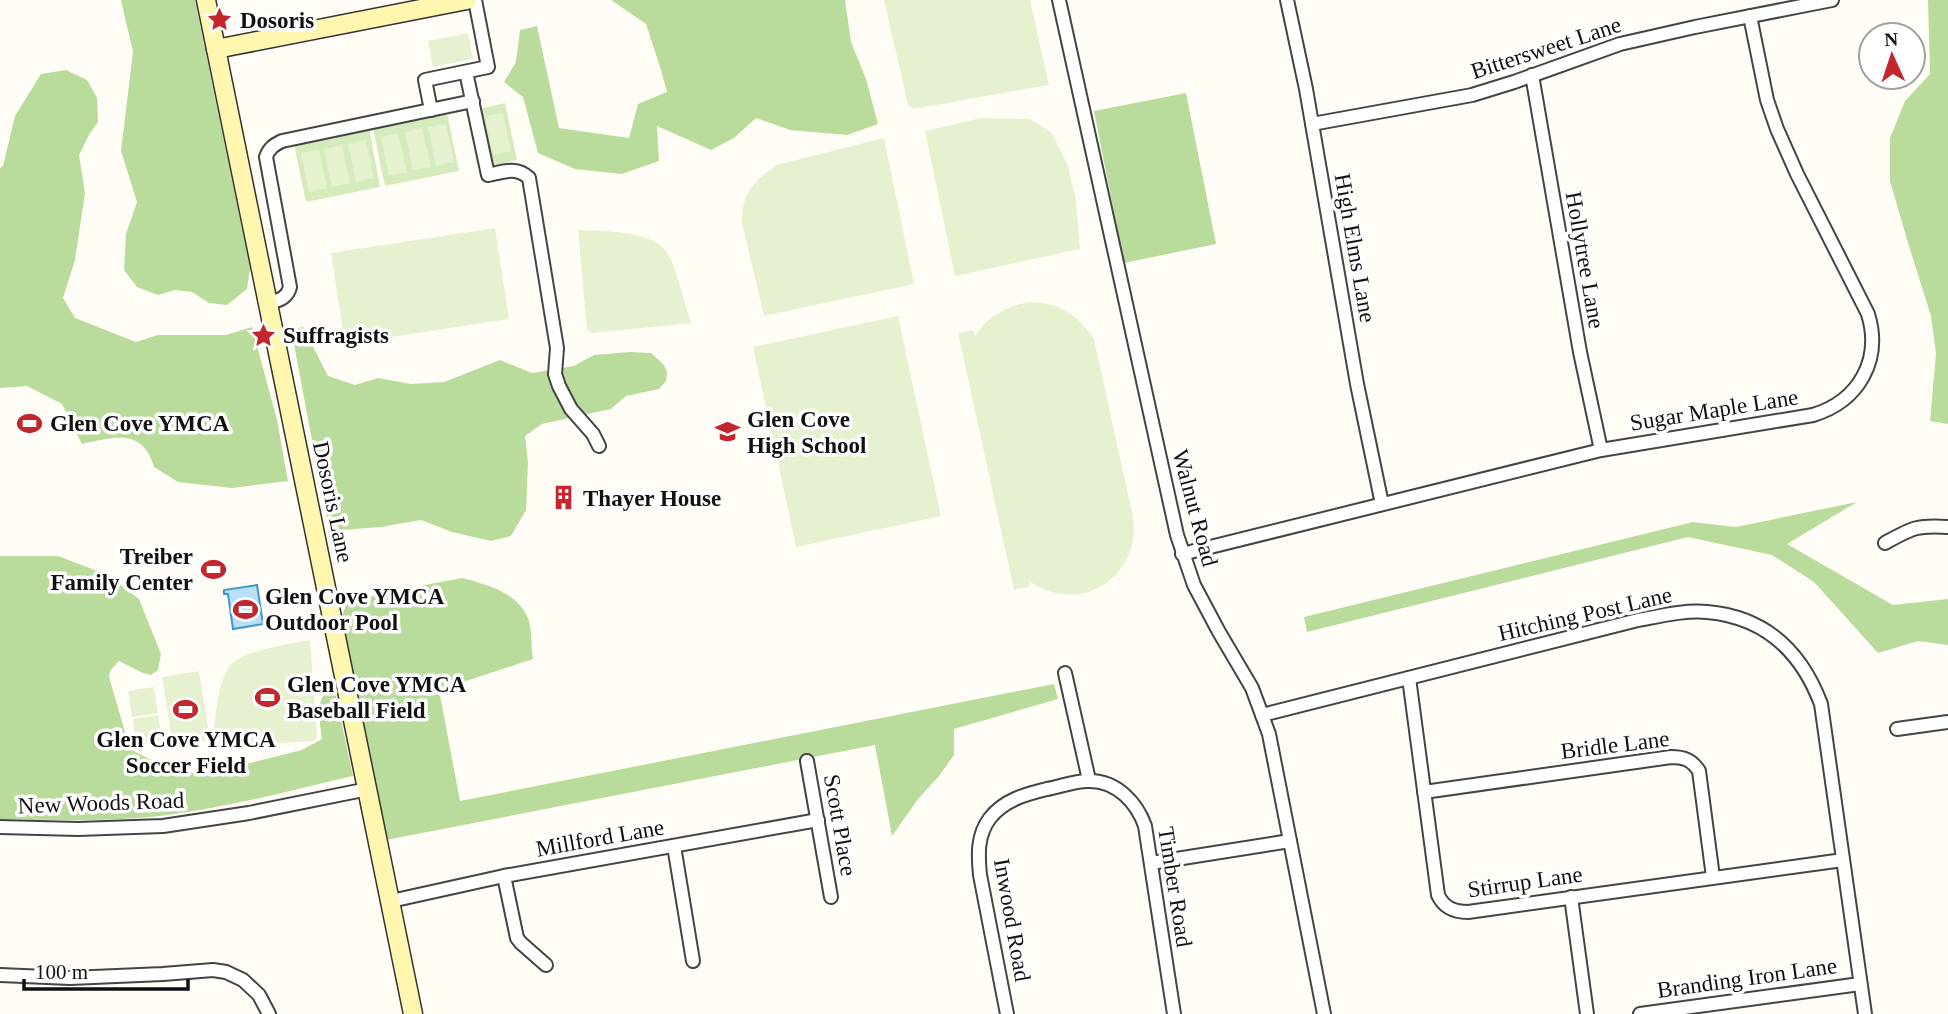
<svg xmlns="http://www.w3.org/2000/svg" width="1948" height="1014" viewBox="0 0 1948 1014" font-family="'Times New Roman',serif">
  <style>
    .green { fill: #d5ebbd }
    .forest { fill: #b9dc9c }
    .pitch { fill: #e6f2cf }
    .water { fill: #b9e0f7; stroke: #3f96cf; stroke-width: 2 }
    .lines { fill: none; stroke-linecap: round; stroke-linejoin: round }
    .street-casing { stroke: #444; stroke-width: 16 }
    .secondary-casing { stroke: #333; stroke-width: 21 }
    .street { stroke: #fff; stroke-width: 12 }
    .secondary { stroke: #fff6b0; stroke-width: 18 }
    .labels { text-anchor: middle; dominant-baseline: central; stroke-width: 7; stroke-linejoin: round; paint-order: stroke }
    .poi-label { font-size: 23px; font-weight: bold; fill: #111; stroke: #fff; text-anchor: start }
    .street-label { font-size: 23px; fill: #111; stroke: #fff }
  </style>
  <rect width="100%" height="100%" fill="#fffdf5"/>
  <g class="green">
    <path d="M505,103L517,160L491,166L479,109Z"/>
    <path d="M447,113L459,171L385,186L373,128Z"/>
    <path d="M369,128L380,187L306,202L294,144Z"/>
  </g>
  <g class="forest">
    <path d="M121,0H195L250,268L247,289L227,305L209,303L192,292L175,290L158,295L137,287L124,270L126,234L137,202L121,151L133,52Z"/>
    <path d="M611,0H845L851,42L866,79L878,124L847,135L790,130L756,118L734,138L711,150L657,126L659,161L622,174L575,169L538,153L523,97L504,82L516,62L520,30L537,26L559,128L629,138L638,104L667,92L661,70L646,24Z"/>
    <path d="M1928,0H1948V424L1930,421L1936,353L1931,316L1908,243L1890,181V138L1905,101L1930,74Z"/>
    <path d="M66,70L87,80L97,98L98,122L90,133L79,155L85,193L75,260L63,298L75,318L136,342L158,335H226L252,327L277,420L288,481L232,488L178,482L154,467C143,428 114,437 82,444L62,404L27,386L0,388V168L3,166L15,116L41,74Z"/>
    <path d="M1186,93L1216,244L1124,263L1094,111Z"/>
    <path d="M303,327L328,376L355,385L378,378L411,384L444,382L500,360L532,373L574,366L594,355L630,352L651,353L664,365L667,372L666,381L659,389L626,396L611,409L542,424L525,436L528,462L526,510L511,536L491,541L452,532L421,520L381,527L329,531L293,339L294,329Z"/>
    <path d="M1857,502L1787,544L1893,605L1948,599V645L1918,641L1878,653L1814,582L1772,555L1688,537L1307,632L1304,617L1693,522L1736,527Z"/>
    <path d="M0,556H58L108,575L139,599L161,654L158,670L151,675L143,673L119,661L110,671L109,677L130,749L180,775L246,764L302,750L322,739C320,721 315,704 327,690L335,692L353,776C289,791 225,808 160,816C106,822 53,820 0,819Z"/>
    <path d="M462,578C486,584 520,593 529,621C532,632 531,647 533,659L439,690L460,801L1054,684L1058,699L954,729V755L939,776L918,799L892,836L875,745L386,840L341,619L347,602L398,590Z"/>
  </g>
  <g class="pitch">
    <path d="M884,0H1030L1049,85L913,109L908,105Z"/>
    <path d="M468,33L473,59L433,67L428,41Z"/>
    <path d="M503,113L511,151L493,155L485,116Z"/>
    <path d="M981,118L1030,119L1052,133L1068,166L1076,200L1080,249L955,276L925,131Z"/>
    <path d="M446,124L454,162L436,166L428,127Z"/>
    <path d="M422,128L431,167L413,170L405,132Z"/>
    <path d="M398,133L407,172L389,175L381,137Z"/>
    <path d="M884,138L914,284L764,316L742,223C741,193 754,182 776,165Z"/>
    <path d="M366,140L374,178L356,182L348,144Z"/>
    <path d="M342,145L350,183L332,187L324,149Z"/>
    <path d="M319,150L327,188L309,192L301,153Z"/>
    <path d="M495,228L509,319L345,344L331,253Z"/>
    <path d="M578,230C601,231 651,230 666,251C677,267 684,303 691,323L593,333L587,330Z"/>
    <path d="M1028,302C1057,302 1078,314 1094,339L1133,517C1142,577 1079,617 1029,581V587L1014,590L958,333L973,330L975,337C987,316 1005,307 1028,302Z"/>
    <path d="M898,316L941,516L796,547L753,347Z"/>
    <path d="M310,640L317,736L314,741L213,747C215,724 216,687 229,667C241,650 290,644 310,640Z"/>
    <path d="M199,671L210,740L173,746L162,677Z"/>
    <path d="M154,687L158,713L132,717L128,691Z"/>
    <path d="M158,715L162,741L136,745L133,719Z"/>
  </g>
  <path class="water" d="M257,585L263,624L233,629L228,594H224V590Z"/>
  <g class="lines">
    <defs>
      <g id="street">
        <path d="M1059,0L1177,535L1194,585L1219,632L1252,688L1269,734L1324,1014"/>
        <path d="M1287,0L1306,89L1357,384L1382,504"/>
        <path d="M466,72L488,175C503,172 516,166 529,178L557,348L555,374L559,386L571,409L593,434L599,446"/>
        <path d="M1532,75L1580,352L1601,450"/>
        <path d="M431,110L425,80L488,67L475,0"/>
        <path d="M1312,124L1472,95L1514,82L1620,44L1695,27L1832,0"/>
        <path d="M268,304C278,300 287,299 290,287L266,157C269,148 274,145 282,141L473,101"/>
        <path d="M1885,543C1912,528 1916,525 1948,527"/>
        <path d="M1182,554L1601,450L1813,415C1859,401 1882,360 1868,314L1797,174L1777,129L1767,100L1750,16"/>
        <path d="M1065,673L1089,780"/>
        <path d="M1409,678L1438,895C1444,908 1454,912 1468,912L1843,860"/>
        <path d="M1262,715L1638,620C1660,616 1684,610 1707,612C1765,617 1801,651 1821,704L1865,1014"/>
        <path d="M1897,729L1948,722"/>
        <path d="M807,761L831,897"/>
        <path d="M1424,792L1671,757C1684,757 1692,760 1699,771L1713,877"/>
        <path d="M0,827L78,829L163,826L249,813L368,789"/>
        <path d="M674,846L693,961"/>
        <path d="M1151,863L1290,841"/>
        <path d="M504,876L517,938L521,943L546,965"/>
        <path d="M1571,897L1587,1014"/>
        <path d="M391,901L504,876L818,820"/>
        <path d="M0,975L70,978L163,974L213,970L226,972L243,980L259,995L269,1014"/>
        <path d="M1007,1014L980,875C978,855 977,835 990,818C1004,800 1026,794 1047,789C1060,787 1076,780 1090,781C1117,781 1137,803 1145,826L1174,1014"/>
        <path d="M1640,1014L1860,984"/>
      </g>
      <g id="secondary">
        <path d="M206,0L413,1014"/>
        <path d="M216,49L467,0"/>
      </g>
    </defs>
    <use href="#street" class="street-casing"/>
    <use href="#secondary" class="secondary-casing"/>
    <use href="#street" class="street"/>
    <use href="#secondary" class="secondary"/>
  </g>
  <defs>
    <symbol id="sight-bare" viewBox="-9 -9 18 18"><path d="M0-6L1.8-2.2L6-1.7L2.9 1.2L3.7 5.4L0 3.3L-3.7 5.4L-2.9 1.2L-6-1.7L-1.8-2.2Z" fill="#c4262e" stroke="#fff" stroke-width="2.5" paint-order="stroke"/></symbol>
    <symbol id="stadium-bare" viewBox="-9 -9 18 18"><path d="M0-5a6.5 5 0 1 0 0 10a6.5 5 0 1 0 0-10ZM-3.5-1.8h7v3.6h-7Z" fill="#c4262e" stroke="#fff" stroke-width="2.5" paint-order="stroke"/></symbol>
    <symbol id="school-bare" viewBox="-9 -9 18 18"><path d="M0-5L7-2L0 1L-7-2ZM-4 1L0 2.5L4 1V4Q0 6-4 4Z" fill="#c4262e" stroke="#fff" stroke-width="2.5" paint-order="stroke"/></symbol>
    <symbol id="building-bare" viewBox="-9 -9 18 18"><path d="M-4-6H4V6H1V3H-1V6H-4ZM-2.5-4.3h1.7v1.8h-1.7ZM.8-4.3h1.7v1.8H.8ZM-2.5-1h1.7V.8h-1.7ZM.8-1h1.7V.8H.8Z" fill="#c4262e" stroke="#fff" stroke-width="2.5" paint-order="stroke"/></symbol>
  </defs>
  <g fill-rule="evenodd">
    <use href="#sight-bare" x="202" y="2" width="35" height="35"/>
    <use href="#sight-bare" x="246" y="318" width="35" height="35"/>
    <use href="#stadium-bare" x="12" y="406" width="35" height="35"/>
    <use href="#school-bare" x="710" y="414" width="35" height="35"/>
    <use href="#building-bare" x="546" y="480" width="35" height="35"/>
    <use href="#stadium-bare" x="196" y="552" width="35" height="35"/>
    <use href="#stadium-bare" x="228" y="592" width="35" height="35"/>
    <use href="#stadium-bare" x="250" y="680" width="35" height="35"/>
    <use href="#stadium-bare" x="168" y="692" width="35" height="35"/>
  </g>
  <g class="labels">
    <g class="poi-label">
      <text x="240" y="20">Dosoris</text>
      <text x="283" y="335">Suffragists</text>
      <text x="747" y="419">Glen Cove<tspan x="747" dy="26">High School</tspan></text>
      <text x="50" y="423">Glen Cove YMCA</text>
      <text x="583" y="498">Thayer House</text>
      <text x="193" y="556" text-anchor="end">Treiber<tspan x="193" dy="26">Family Center</tspan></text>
      <text x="265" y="596">Glen Cove YMCA<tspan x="265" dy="26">Outdoor Pool</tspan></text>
      <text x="287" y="684">Glen Cove YMCA<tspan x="287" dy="26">Baseball Field</tspan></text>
      <text x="186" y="739" text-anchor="middle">Glen Cove YMCA<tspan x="186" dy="26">Soccer Field</tspan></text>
    </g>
    <g class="street-label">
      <text transform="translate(1546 48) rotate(-18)">Bittersweet Lane</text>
      <text transform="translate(1355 248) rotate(80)">High Elms Lane</text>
      <text transform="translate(1585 260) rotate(80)">Hollytree Lane</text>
      <text transform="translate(1714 410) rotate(-9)">Sugar Maple Lane</text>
      <text transform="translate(333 502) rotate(78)">Dosoris Lane</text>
      <text transform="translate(1195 508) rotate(75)">Walnut Road</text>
      <text transform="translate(1585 614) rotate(-13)">Hitching Post Lane</text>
      <text transform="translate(1615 745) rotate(-7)">Bridle Lane</text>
      <text transform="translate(101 803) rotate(-2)">New Woods Road</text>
      <text transform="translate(840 825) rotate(80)">Scott Place</text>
      <text transform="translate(600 838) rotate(-10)">Millford Lane</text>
      <text transform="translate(1525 882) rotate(-8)">Stirrup Lane</text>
      <text transform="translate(1175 887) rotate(81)">Timber Road</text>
      <text transform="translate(1012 920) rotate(80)">Inwood Road</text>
      <text transform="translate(1747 978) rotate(-8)">Branding Iron Lane</text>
    </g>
  </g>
  <g transform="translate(1892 56) rotate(357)"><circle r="33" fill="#ffffff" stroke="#a0a0a0" stroke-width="2"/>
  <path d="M0-5L12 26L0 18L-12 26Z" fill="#c4262e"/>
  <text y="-10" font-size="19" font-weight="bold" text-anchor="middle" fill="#111111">N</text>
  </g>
  <path d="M24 979v10h164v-10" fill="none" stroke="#111111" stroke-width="3.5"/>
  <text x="35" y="979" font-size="21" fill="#111111" stroke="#ffffff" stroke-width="5" paint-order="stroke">100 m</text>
</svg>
